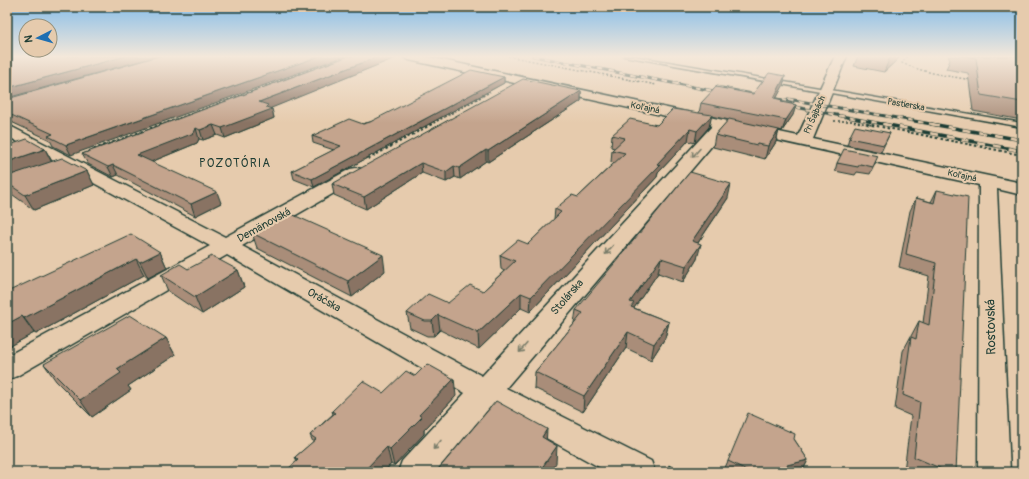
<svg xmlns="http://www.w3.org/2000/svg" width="1029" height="479" viewBox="0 0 1029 479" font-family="Pangolin,sans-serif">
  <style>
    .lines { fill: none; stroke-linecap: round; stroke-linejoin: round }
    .lane-casing { stroke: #1f3d34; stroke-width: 3 }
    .street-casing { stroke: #1f3d34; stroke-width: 3 }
    .path-far2 { stroke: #1f3d34; stroke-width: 1.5; stroke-dasharray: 2 2; stroke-linecap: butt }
    .path-far1 { stroke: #1f3d34; stroke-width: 2; stroke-dasharray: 2.5 2.5; stroke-linecap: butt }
    .path { stroke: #1f3d34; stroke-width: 3.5; stroke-dasharray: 4 4; stroke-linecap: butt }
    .lane { fill: #e6cbad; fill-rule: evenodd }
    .street { fill: #e6cbad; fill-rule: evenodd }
    .rail-far1-casing { stroke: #1f3d34; stroke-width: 3 }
    .rail-casing { stroke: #1f3d34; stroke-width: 3.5 }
    .rail-far1 { stroke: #e6cbad; stroke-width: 2; stroke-dasharray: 5.5; stroke-linecap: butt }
    .rail { stroke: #e6cbad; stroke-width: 2.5; stroke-dasharray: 8; stroke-linecap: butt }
    .wall { fill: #a98d79; stroke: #1f3d34 }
    .shaded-wall { fill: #897363; stroke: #1f3d34 }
    .building { fill: #c4a48d; stroke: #1f3d34 }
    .oneway { stroke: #797d6a }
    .labels { text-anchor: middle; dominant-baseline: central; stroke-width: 4; stroke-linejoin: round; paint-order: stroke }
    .far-street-label { font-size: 9px; fill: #1f3d34; stroke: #e6cbad }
    .street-label { font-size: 11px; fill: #1f3d34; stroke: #e6cbad }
    .neighbourhood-label { font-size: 12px; letter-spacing: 1px; fill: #1f3d34; stroke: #e6cbad }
    .near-street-label { font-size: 13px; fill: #1f3d34; stroke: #e6cbad }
  </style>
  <rect width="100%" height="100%" fill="#e6cbad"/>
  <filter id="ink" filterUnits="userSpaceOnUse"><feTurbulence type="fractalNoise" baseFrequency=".025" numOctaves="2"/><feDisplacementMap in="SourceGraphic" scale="8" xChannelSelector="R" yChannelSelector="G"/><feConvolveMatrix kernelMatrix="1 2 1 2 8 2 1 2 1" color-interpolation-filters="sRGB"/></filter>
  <g filter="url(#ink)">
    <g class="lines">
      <defs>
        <path id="lane" d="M624,56H634L1022,123V127Z"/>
        <path id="street" d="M403,56H424L798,136L835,56H847L813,139L1022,183V195L997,189L1010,472H978L979,185L726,129L506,388L651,461L655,472H608L490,407L435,472H398L402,461L465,393L227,255L17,376L7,380V356L210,246L7,136V125L12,127L225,237L350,169L356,168L362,169L365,173L362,177L242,246L482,376L712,126L409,60L405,58Z"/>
      </defs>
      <use href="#lane" class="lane-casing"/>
      <use href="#street" class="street-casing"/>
      <g class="path-far2">
        <path d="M508,56L657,85"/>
        <path d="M907,56L902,63C924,73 948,76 972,80"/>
        <path d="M834,121H852L872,125"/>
        <path d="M160,125L347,56"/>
        <path d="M430,125L490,92"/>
      </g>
      <g class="path-far1">
        <path d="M867,124L1022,155"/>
        <path d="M89,151L162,124"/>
        <path d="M368,159L432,124"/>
        <path d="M7,193L12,191"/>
      </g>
      <path class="path" d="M668,466L679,472"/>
      <use href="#lane" class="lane"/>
      <use href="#street" class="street"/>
      <defs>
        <g id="rail-far1">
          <path d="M533,56L724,93"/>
          <path d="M717,87L793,102"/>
          <path d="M788,99L937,125"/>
          <path d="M785,105L888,125"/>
        </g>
        <g id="rail">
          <path d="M883,124L1022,151"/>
          <path d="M931,124L1022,140"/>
        </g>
      </defs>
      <use href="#rail-far1" class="rail-far1-casing"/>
      <use href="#rail" class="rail-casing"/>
      <use href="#rail-far1" class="rail-far1"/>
      <use href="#rail" class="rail"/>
    </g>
    <g class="wall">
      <path d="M159,56L71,155L53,146L50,140L7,120V99Z"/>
      <path d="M349,56H394L395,58L270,108L272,109L274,118L225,138L217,135L203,140L199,139L197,143L151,162L221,203L195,216L118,175L113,177L88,164L82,154Z"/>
      <path d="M858,56H901L884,72L854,66Z"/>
      <path d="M948,56H1022V120L973,111L968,73L946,69L950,60Z"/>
      <path d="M785,76L783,86L776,99L783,100L782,102L796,105L793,115L782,131L779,130L776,142L765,159L754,156L753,157L713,147L715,135L729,120L711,116L709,127L695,143L688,141L658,173L657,177L530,312L521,308L479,349L440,330L434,336H427L410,328L407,313L448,303L483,291L504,271L501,269L500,255L528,244L554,219L555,209L578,197L614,163L611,162L612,150L614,148L611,147L612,135L657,125L699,113L701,103L753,94Z"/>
      <path d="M504,77V83L314,187L294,179L292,171L334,150L313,143L312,136L370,122Z"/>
      <path d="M581,91V101L488,162L486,161L460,179L455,177L446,182L422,173L366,209L334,195L332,184Z"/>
      <path d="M890,133L881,152L847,145L849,138Z"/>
      <path d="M7,146L45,149L52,161L87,171L94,185L34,210L13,195L7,185V180L10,179H7Z"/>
      <path d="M837,163L875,164L870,174L857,172L855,175L835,171Z"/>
      <path d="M937,190L956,472H907L904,471L911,416L895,409L903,351L919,321L923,323L929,276L899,267L910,211L916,198L931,202Z"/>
      <path d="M1022,193V226L1019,198Z"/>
      <path d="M728,198L698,243L697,259L683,282L658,273L634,308L669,322L665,338L651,360L626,348L583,412L534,388L535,372L574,324L576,310Z"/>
      <path d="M252,233L385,271L352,297L257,248Z"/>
      <path d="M160,252L167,268L148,278L144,275L36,334L34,333L7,348V292Z"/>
      <path d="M188,269L238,270L244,287L202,314L168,291L161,275Z"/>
      <path d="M166,338L175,355L128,386L131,390L92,417L56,381L44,364Z"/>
      <path d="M415,376L456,396L424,430V434L394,466L391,464L384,472H285L297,461L295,457L313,442L310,435L333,414L332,411L383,393Z"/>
      <path d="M794,439L808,460L802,472H723L728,461Z"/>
    </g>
    <g class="shaded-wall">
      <path d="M126,56H158L7,98V88Z"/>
      <path d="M320,56H345L71,155L66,145Z"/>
      <path d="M380,56H394L395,58L269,109H272L274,118L225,138L222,128L259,102Z"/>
      <path d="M891,56H901L884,72L890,57Z"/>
      <path d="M785,76L783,86L771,108L774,98Z"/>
      <path d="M504,77V83L314,187L312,179Z"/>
      <path d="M581,91V101L488,162V151Z"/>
      <path d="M796,105L793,115L782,131L786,120Z"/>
      <path d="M712,115L709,127L695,143L697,131Z"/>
      <path d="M213,125L217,135L203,140L200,130Z"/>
      <path d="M196,128L199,139L197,143L141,166L137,155Z"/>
      <path d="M690,129L688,141L658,173L657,177L530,312L531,297Z"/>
      <path d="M779,130L776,142L765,159L768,146Z"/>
      <path d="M45,149L52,163L8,176L10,178L7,179V162Z"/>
      <path d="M486,150V161L460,179L459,168Z"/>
      <path d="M421,163L422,173L366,209L364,197Z"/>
      <path d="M113,165L118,175L113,177L108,167Z"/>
      <path d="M454,166L455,177L446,182V172Z"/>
      <path d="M87,171L94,185L34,210L25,195Z"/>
      <path d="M731,184L728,198L689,256L692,241Z"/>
      <path d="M217,192L221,203L195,216L191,204Z"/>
      <path d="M701,244L697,259L683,282L686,266Z"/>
      <path d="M160,252L167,268L148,278L140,262Z"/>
      <path d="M383,255L385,271L352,297L348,281Z"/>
      <path d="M661,258L658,273L632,311L631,319L630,302Z"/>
      <path d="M136,259L144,275L36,334L24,318Z"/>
      <path d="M238,270L244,287L202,314L195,297Z"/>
      <path d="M521,293V308L479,349L478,333Z"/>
      <path d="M438,315L440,330L434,336L432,321Z"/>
      <path d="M22,316L34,333L7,348V324Z"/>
      <path d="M669,322L665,338L651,360L654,344Z"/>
      <path d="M628,332L626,348L583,412L584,396Z"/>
      <path d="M166,338L175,355L128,386L131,390L92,417L80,400L117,369Z"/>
      <path d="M454,379L456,396L424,430V434L394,466L390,449L419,415Z"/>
      <path d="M547,429L546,446L542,437Z"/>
      <path d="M557,446L556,463L550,472H539Z"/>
      <path d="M387,447L391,464L384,472H363Z"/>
      <path d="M808,460L802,472H783L787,465Z"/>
    </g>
    <g class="building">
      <path d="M7,56H126L7,88Z"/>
      <path d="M159,56H320L66,145L48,136L53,134L7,113V99Z"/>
      <path d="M349,56H380L259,102L268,105L266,107L272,109L222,128L213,125L200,130L196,128L194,133L137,155L217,192L191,204L113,165L108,167L82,154Z"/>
      <path d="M963,56H1022V102L981,95L976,58Z"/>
      <path d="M471,70L504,77L312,179L292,171L341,146L312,136L349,119L363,124L370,122Z"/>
      <path d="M769,73L785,76L774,98L783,100L781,102L796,105L786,120L701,103L716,87L753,94Z"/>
      <path d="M523,79L581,91L488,151L486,150L459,168L454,166L446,172L421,163L364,197L332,184Z"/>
      <path d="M673,109L712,115L697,131L690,129L657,164L660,165L531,297L521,293L478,333L438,315L432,321H425L407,313L428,294L448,303L470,285L483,291L515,261L500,255L518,240L528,244L561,212L555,209L572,195L578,197L625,153L612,150L625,138L612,135L630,119L657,125Z"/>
      <path d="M729,119L779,130L768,146L757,144V145L715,135Z"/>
      <path d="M855,126L890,133L884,145L849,138Z"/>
      <path d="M27,139L45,149L7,162V146Z"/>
      <path d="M844,149L878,156L873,167L860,164L858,167L837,163Z"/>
      <path d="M62,158L87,171L25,195L7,183V180L11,178L8,176Z"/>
      <path d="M690,172L731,184L692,241L701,244L686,266L661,258L630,302L634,303L631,307L669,322L654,344L628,332L584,396L535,372L583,313L576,310Z"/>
      <path d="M937,190L968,197L956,472H949L914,457L920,402L903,395L911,337L916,339L919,321L929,325L936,263L906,254L916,198L934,203Z"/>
      <path d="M289,213L383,255L348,281L252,233Z"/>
      <path d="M131,234L160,252L140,262L136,259L24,318L22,316L7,324V292Z"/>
      <path d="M212,256L238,270L195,297L161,275L180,264L188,269Z"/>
      <path d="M130,315L166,338L117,369L121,373L80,400L44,364Z"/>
      <path d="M427,364L454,379L419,415L422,417L390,449L387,447L363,472H285L298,460L295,457L316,439L310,435L335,413L332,411L363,381L383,393L406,371L415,376Z"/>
      <path d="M496,401L547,429L542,437L557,446L539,472H436Z"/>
      <path d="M748,413L795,434L794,439L808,460L787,465L784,472H751L728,461Z"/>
    </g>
    <defs><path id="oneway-shaft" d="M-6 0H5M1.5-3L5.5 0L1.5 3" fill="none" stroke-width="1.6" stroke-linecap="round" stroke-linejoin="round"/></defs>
    <g class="oneway">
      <use href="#oneway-shaft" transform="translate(696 153) rotate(132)"/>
      <use href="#oneway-shaft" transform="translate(609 250) rotate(131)"/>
      <use href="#oneway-shaft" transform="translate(523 348) rotate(131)"/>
      <use href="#oneway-shaft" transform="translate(437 445) rotate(131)"/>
    </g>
  </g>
  <linearGradient id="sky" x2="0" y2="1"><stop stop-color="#83bce9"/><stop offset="0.46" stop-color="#f4e8da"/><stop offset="1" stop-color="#f4e8da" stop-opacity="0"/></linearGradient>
  <rect width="1029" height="123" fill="url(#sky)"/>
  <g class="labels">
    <g class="far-street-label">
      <text transform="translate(906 105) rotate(10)">Pastierska</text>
      <text transform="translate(645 108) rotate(12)">Koľajná</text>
      <text transform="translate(815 115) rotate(-66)">Pri Šajbách</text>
      <text transform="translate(962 176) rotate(13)">Koľajná</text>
    </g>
    <g class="street-label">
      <text transform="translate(264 225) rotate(-29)">Demänovská</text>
      <text transform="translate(567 297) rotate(-49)">Stolárska</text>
      <text transform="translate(324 300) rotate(29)">Oráčska</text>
    </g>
    <g class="neighbourhood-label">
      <text x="235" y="163">POZOTÓRIA</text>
    </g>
    <g class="near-street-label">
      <text transform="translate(991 327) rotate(-91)">Rostovská</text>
    </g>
  </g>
  <rect width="1029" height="479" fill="none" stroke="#e6cbad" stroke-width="24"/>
  <rect x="12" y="12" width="1005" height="455" fill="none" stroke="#1f3d34" stroke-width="1.5" filter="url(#ink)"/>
  <g transform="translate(38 38) rotate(264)"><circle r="19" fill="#e6cbad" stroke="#96927d"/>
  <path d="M0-3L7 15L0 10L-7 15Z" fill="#1f6fb2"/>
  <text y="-6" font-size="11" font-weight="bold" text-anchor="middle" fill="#1f3d34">N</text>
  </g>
</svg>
